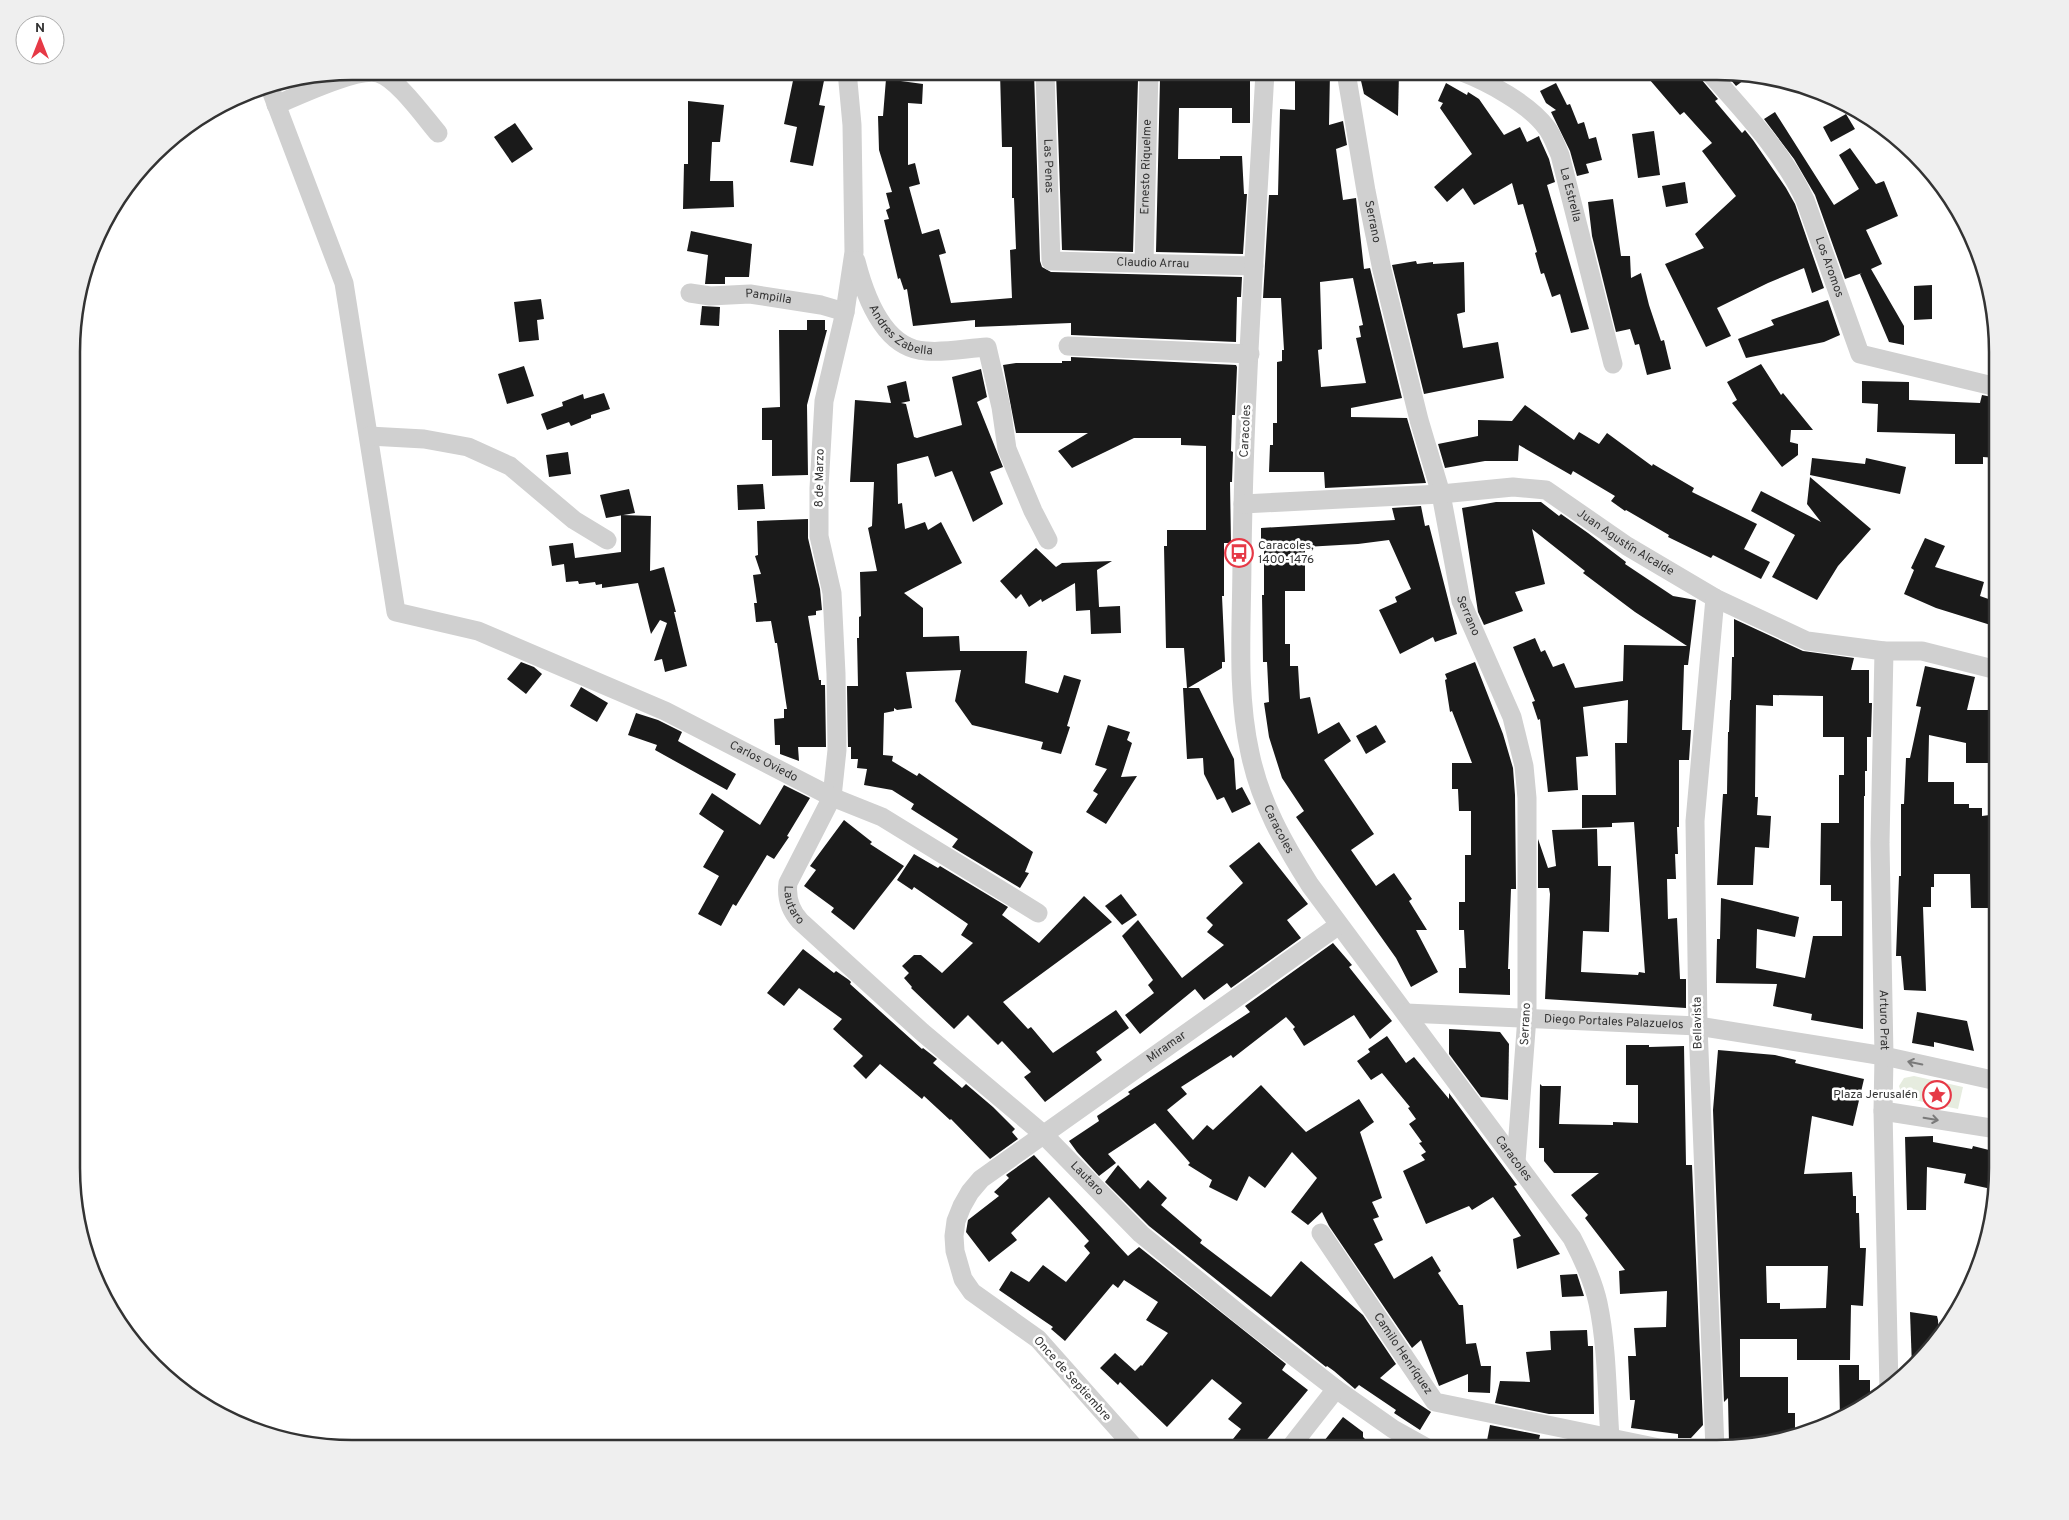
<svg xmlns="http://www.w3.org/2000/svg" width="2069" height="1520" viewBox="0 0 2069 1520" font-family="Overpass,sans-serif">
  <style>
    .green { fill: #e6ecdf }
    .building { fill: #1a1a1a; fill-rule: evenodd }
    .lines { fill: none; stroke-linecap: round; stroke-linejoin: round }
    .street { stroke: #d0d0d0; stroke-width: 19 }
    .oneway { stroke: #7a7a7a }
    .labels { text-anchor: middle; dominant-baseline: central; stroke-width: 5; stroke-linejoin: round; paint-order: stroke }
    .street-label { font-size: 12px; fill: #333; stroke: #fff }
    .poi-label { font-size: 12px; fill: #333; stroke: #fff; text-anchor: start }
    .rim { fill: none; stroke: #333; stroke-width: 2.5 }
  </style>
  <rect width="100%" height="100%" fill="#fff"/>
  <path class="green" d="M1914,1076L1963,1087L1958,1109L1909,1099L1902,1095L1899,1086L1904,1078Z"/>
  <g class="building">
    <path d="M795,71H826L819,105L825,106L813,166L790,162L797,127L784,124Z"/>
    <path d="M1000,72H1034L1040,261L1042,267L1051,272L1242,277L1241,297H1237L1236,342L1071,335V323L975,327V320L913,326L907,289L904,290L900,278L898,279L884,220L889,219L886,210L890,208L886,193L892,192L879,150L878,116H883L886,79L923,84L922,104L908,103V165L915,163L920,184L909,187L922,234L939,229L946,253L939,255L951,303L1012,298L1010,250L1016,249L1014,198H1012V147H1002Z"/>
    <path d="M1056,72H1094L1095,81L1138,79L1133,252L1062,250Z"/>
    <path d="M1207,72H1250V123H1232V108H1179L1178,159H1220V156H1242L1244,194H1247L1243,254L1156,252L1160,79L1207,77Z"/>
    <path d="M1295,72H1330L1329,125L1343,121L1347,145L1336,149L1343,200L1356,198L1364,269L1370,268L1402,398L1351,408V417L1407,418L1426,483L1325,488L1324,472H1269L1270,445H1273V423H1277V362L1282,361V350H1284L1281,298H1263L1269,195H1278L1280,109L1295,110ZM1353,278L1363,325L1359,326L1361,337L1356,338L1366,383L1321,387L1318,350L1322,349L1320,282Z"/>
    <path d="M1359,72H1399L1398,116L1364,94Z"/>
    <path d="M1643,72H1698L1701,79L1718,99L1715,101L1742,133L1745,130L1753,140L1786,188L1795,204L1824,288L1812,293L1804,268L1768,283L1717,308L1731,336L1706,347L1665,264L1704,248L1695,234L1736,196L1702,151L1712,143L1684,112L1680,115Z"/>
    <path d="M1724,72H1735L1751,75L1736,86Z"/>
    <path d="M1446,83L1467,95L1468,92L1479,99L1504,135L1520,127L1527,142L1539,136L1540,139L1549,159L1555,182L1547,185L1589,329L1571,333L1560,294L1552,297L1544,273L1541,274L1535,253L1537,252L1523,204L1518,205L1512,183L1474,205L1463,188L1447,202L1434,187L1472,154L1440,108L1443,103L1438,101Z"/>
    <path d="M1556,83L1567,105L1570,104L1578,124L1584,122L1589,139L1596,137L1602,160L1586,164L1589,173L1577,176L1570,151L1551,112L1556,110L1546,103L1540,91Z"/>
    <path d="M688,101L724,105L720,142H712L710,181H733L734,207L683,209L684,164H688Z"/>
    <path d="M1775,112L1834,205L1859,189L1839,155L1850,148L1876,184L1884,181L1898,216L1866,230L1882,264L1871,269L1904,326V345L1889,342L1860,274L1862,273L1845,279L1815,195L1794,159L1764,119Z"/>
    <path d="M1846,114L1855,129L1831,142L1823,127Z"/>
    <path d="M515,123L533,149L512,163L494,137Z"/>
    <path d="M1654,131L1660,175L1638,178L1632,134Z"/>
    <path d="M1685,182L1688,203L1666,207L1662,186Z"/>
    <path d="M1613,199L1621,256H1630L1631,278L1641,273L1649,305L1661,341L1664,340L1671,369L1647,375L1639,344L1635,345L1630,329L1616,332L1592,236L1588,202Z"/>
    <path d="M691,231L752,244L749,277H725V284H705L708,255L687,251Z"/>
    <path d="M1416,261L1417,264L1433,262V264L1464,262L1465,312L1457,314L1463,348L1498,342L1504,378L1424,394L1392,265Z"/>
    <path d="M1932,285V319L1914,320V286Z"/>
    <path d="M541,299L544,319L537,320L539,340L519,342L514,302Z"/>
    <path d="M1828,300L1840,335L1824,342L1746,358L1738,339L1774,325L1771,320Z"/>
    <path d="M702,306L720,307L719,326L700,325Z"/>
    <path d="M807,320H825V330H827L807,405L808,475L772,476V440H762V408L780,407L779,330H807Z"/>
    <path d="M1071,357L1236,365L1237,367L1235,415H1232L1231,451L1233,452L1232,482H1230L1231,543H1224V596H1222L1225,662H1222V668L1188,688H1199L1234,759L1236,790L1242,787L1251,804L1232,813L1224,797L1217,800L1204,774L1203,758L1187,759L1183,688H1187L1184,648H1166L1164,546H1167V530H1206V446L1181,445V438H1134L1072,468L1058,451L1088,433H1016L1003,365L1016,363H1062V361H1071Z"/>
    <path d="M1761,364L1781,395L1783,393L1813,430H1791L1790,442L1798,444V455L1782,467L1732,403L1737,400L1727,382Z"/>
    <path d="M524,366L534,396L507,404L498,374Z"/>
    <path d="M981,369L987,397L977,402L1003,467L990,472L1003,504L973,522L952,471L935,477L928,456L897,464L898,504L902,503L905,529L925,522L928,530L941,522L962,563L904,593L923,608V637L959,636L960,651H1027L1025,683L1058,693L1064,675L1081,680L1067,726L1070,727L1061,754L1041,749L1043,742L972,725L955,701L961,670L906,672L912,708L897,710L894,708V711L884,713L883,755L893,756L892,761L917,776L919,773L1033,852L1025,872L1029,873L1020,888L952,847L958,839L911,809L914,804L892,790L864,785L867,769L857,768L858,759H851V747H848L847,686H858L857,638H859V617L861,616L860,572L877,571L868,528L872,526L874,482H850L855,400L891,403L887,386L906,381L910,401L901,403L906,404L914,437L917,438L962,425L952,377Z"/>
    <path d="M1862,381L1909,382V400L1980,403L1982,395L1997,398L1996,458L1983,457V464H1955V434L1877,432L1878,404L1862,403Z"/>
    <path d="M604,393L610,409L591,415V418L571,426L569,422L547,430L541,414L563,406L562,402L583,394L584,399Z"/>
    <path d="M1525,405L1574,440L1579,432L1599,444L1607,433L1652,466L1653,464L1694,488L1692,492L1757,524L1744,549L1770,562L1761,579L1713,555L1711,558L1668,537L1669,535L1626,510L1625,511L1611,501L1615,496L1573,471L1571,475L1519,445L1518,461H1485L1445,468L1438,444L1478,436V420L1512,421Z"/>
    <path d="M568,452L571,474L549,477L546,455Z"/>
    <path d="M1812,458L1865,464L1866,458L1906,467L1900,494L1810,475Z"/>
    <path d="M1810,477L1871,529L1838,566L1817,600L1772,577L1795,535L1751,511L1761,491L1821,522L1807,504Z"/>
    <path d="M763,484L765,509L738,510L737,485Z"/>
    <path d="M629,489L635,513L606,518L600,495Z"/>
    <path d="M1496,502H1541L1559,516L1561,514L1588,533L1626,562L1625,564L1673,596L1696,600L1688,665H1684L1682,730H1691L1689,760H1679V827H1677L1678,854H1675L1676,879H1667L1668,919L1677,918L1680,979H1686V1008L1545,999L1550,894L1549,888H1538V839L1548,868L1556,866L1552,830L1597,829L1598,866H1611L1609,932L1583,931L1581,972L1638,975L1639,972L1645,973L1634,822L1612,823V827L1582,828V795H1616L1615,743H1627L1628,700L1583,707L1588,756L1576,757L1578,790L1548,792L1540,719L1538,720L1532,702L1535,701L1513,647L1535,638L1541,652L1545,650L1553,667L1564,663L1575,688L1623,681L1624,645L1687,646L1635,612L1583,573L1585,571L1532,529L1545,584L1515,592L1523,611L1484,625L1478,612L1462,508Z"/>
    <path d="M1421,506L1425,526L1429,525L1457,634L1435,642L1433,637L1400,654L1379,610L1397,602L1395,597L1411,589L1389,540L1358,544L1305,547V591H1285V644H1290V666H1298L1300,699L1310,697L1318,734L1339,722L1351,741L1324,760L1374,834L1351,850L1376,886L1394,873L1412,899L1409,901L1427,930H1416L1438,972L1411,987L1396,958L1296,817L1304,811L1282,778L1269,737L1264,703L1269,702L1267,662H1263L1262,595H1264V549H1261V528L1395,520L1392,508Z"/>
    <path d="M621,515L651,516L650,571L664,567L676,612H674L687,666L665,672L662,659L654,661L667,623L660,620L651,634L638,583L602,588V584L596,585L595,582L579,584L578,581L566,582L564,564L552,566L549,546L573,543L575,558L621,552Z"/>
    <path d="M808,519V538L820,589L822,610L816,611V615L808,616L819,680H821V685H825L826,747H798L799,761L780,754V745H775L774,719L784,718V709H787L777,643H775L771,621L756,622L754,603H757L753,575L761,574L755,556L758,555L757,521Z"/>
    <path d="M1925,538L1945,546L1935,567L1984,582L1980,596L1997,602V627L1936,608L1904,594L1914,570L1911,568Z"/>
    <path d="M1036,548L1056,567L1062,563L1112,561L1097,570L1099,607L1120,606L1121,633L1091,634L1090,610L1076,611L1075,583L1042,602L1041,599L1029,607L1021,594L1016,599L1000,581Z"/>
    <path d="M1734,619L1803,651L1854,658L1851,670H1869V703H1872L1871,737H1867V771H1865V796H1864L1863,1029L1811,1020L1812,1014L1773,1006L1777,984L1716,983L1717,939H1720L1721,898L1799,917L1795,937L1757,929L1756,968L1805,978L1813,936H1842V901H1831V885H1820L1821,823H1839V775H1844V737H1823V696L1773,695V706L1756,705L1755,797H1758L1757,815L1771,816L1769,848L1755,847L1753,885H1717L1723,794H1727L1728,732H1729L1730,700H1731L1732,657H1734Z"/>
    <path d="M521,662L534,667L542,674L526,694L507,679Z"/>
    <path d="M1475,662L1503,734L1513,768L1515,795L1516,889H1511L1508,969H1510V995L1459,993V968H1466L1464,930H1459V902H1465V855H1471V811H1459L1458,789H1452V763H1472L1452,711L1450,712L1445,680L1447,679L1445,674Z"/>
    <path d="M1925,666L1975,677L1967,710H1997V763H1966V743L1929,735L1928,782H1954V804H1969V808H1982V816L1997,814V908H1971L1970,874H1934V887H1931V907H1923L1926,991L1904,990L1901,956H1896L1899,876H1901V804H1904L1906,758H1910L1921,707L1916,706Z"/>
    <path d="M581,687L608,703L597,722L570,706Z"/>
    <path d="M636,713L658,720L682,732L678,741L736,774L727,790L655,750L657,745L628,735Z"/>
    <path d="M1108,725L1130,732L1127,740L1132,743L1121,777L1137,776L1106,824L1086,812L1098,794L1093,791L1107,769L1095,765Z"/>
    <path d="M1376,725L1386,742L1366,754L1356,736Z"/>
    <path d="M784,785L810,798L787,836L789,837L774,859L767,855L736,906L733,904L721,926L698,914L719,876L703,867L724,831L699,814L712,793L760,825Z"/>
    <path d="M844,820L872,842L870,844L904,866L854,930L831,912L834,908L804,886L816,870L810,866Z"/>
    <path d="M1259,842L1308,904L1287,920L1301,938L1231,988L1227,983L1204,1000L1195,989L1140,1034L1125,1015L1154,993L1148,985L1153,980L1122,936L1138,920L1182,978L1224,945L1207,932L1213,925L1206,918L1243,883L1229,866Z"/>
    <path d="M914,854L938,868L940,866L1008,907L1002,915L1039,943L1084,896L1112,922L1003,1002L1028,1029L1031,1027L1053,1053L1116,1010L1129,1028L1096,1052L1102,1060L1045,1102L1024,1077L1031,1072L1002,1041L998,1045L968,1015L954,1029L911,988L912,987L904,978L909,973L902,966L914,955H921L942,973L973,943L961,935L968,924L914,887L912,890L897,880Z"/>
    <path d="M1121,894L1137,915L1122,925L1105,906Z"/>
    <path d="M1333,943L1352,965L1349,967L1392,1021L1370,1039L1354,1015L1304,1046L1293,1029L1295,1027L1286,1017L1233,1058L1231,1055L1181,1087L1187,1094L1167,1110L1193,1140L1207,1125L1213,1130L1261,1085L1306,1132L1359,1099L1374,1122L1360,1132L1382,1198L1372,1202L1379,1217L1373,1219L1383,1240L1374,1244L1394,1279L1432,1256L1441,1271L1438,1273L1459,1305H1463L1466,1344L1476,1343L1481,1366H1491L1490,1393L1468,1392V1374L1439,1386L1421,1340L1412,1348L1329,1226L1322,1212L1308,1225L1291,1212L1317,1178L1292,1152L1265,1188L1249,1176L1237,1201L1209,1187L1212,1180L1188,1165L1190,1163L1155,1123L1108,1154L1116,1163L1099,1176L1077,1152L1069,1141L1099,1121L1097,1116L1130,1094L1128,1092L1250,1012L1245,1006Z"/>
    <path d="M803,949L834,973L836,971L849,980L851,982L850,984L922,1049L923,1048L937,1059L933,1063L962,1088L966,1084L993,1107L1015,1129L1012,1132L1018,1139L990,1159L951,1119L950,1120L924,1096L922,1099L880,1064L866,1079L853,1066L863,1056L833,1029L842,1019L799,988L784,1006L767,993Z"/>
    <path d="M1917,1012L1967,1021L1974,1051L1934,1042V1047L1912,1043Z"/>
    <path d="M1449,1029L1500,1032L1509,1044L1508,1100L1481,1097L1449,1054Z"/>
    <path d="M1387,1036L1406,1063L1414,1057L1449,1099V1093L1517,1185L1514,1186L1560,1254L1517,1269L1513,1239L1521,1236L1493,1197L1472,1210L1469,1206L1426,1224L1403,1171L1425,1160L1421,1155L1426,1152L1419,1143L1422,1142L1409,1124L1416,1119L1408,1108L1410,1107L1382,1073L1371,1080L1357,1061L1370,1052L1368,1049Z"/>
    <path d="M1626,1045H1649V1047L1684,1046L1686,1165H1692L1703,1425L1691,1438H1678V1434L1631,1428L1635,1400H1630L1628,1356H1636L1634,1328L1666,1327L1667,1291L1620,1294L1619,1271L1625,1270L1585,1218L1588,1215L1571,1195L1599,1173H1554L1544,1161V1148H1539L1540,1084L1542,1086H1561L1559,1124L1613,1125V1122L1638,1123V1085H1626Z"/>
    <path d="M1718,1050L1775,1055L1796,1060L1795,1063L1864,1079L1853,1126L1812,1116L1804,1174L1852,1172L1853,1196H1856V1213H1859L1860,1248H1866L1863,1306L1851,1305L1850,1360H1797V1339H1740V1377H1788V1413H1795V1437L1739,1446L1729,1444L1728,1398L1724,1402L1713,1110ZM1766,1266H1828L1826,1308L1780,1309V1303H1767Z"/>
    <path d="M1933,1136V1142L1972,1149L1973,1146L1997,1152L1996,1190L1964,1183L1966,1174L1927,1167L1926,1210H1907L1905,1137Z"/>
    <path d="M1034,1155L1128,1256L1139,1247L1286,1364L1282,1370L1308,1390L1259,1449H1225L1241,1429L1228,1419L1242,1403L1212,1379L1167,1427L1120,1382L1118,1385L1100,1368L1115,1353L1135,1371L1141,1365L1142,1366L1168,1333L1146,1320L1158,1302L1124,1280L1118,1288L1113,1284L1065,1341L1051,1329L1053,1327L999,1290L1011,1271L1029,1282L1043,1265L1066,1282L1090,1253L1084,1246L1089,1241L1049,1197L1011,1233L1017,1240L989,1262L966,1232L968,1220L999,1196L994,1192L1009,1178L1006,1175Z"/>
    <path d="M1118,1165L1140,1189L1148,1180L1167,1198L1161,1205L1202,1240L1200,1243L1271,1297L1301,1261L1363,1315L1396,1364L1380,1378L1431,1412L1420,1430L1394,1413L1396,1410L1359,1385L1355,1389L1334,1371L1327,1366L1326,1367L1149,1226L1105,1182Z"/>
    <path d="M1577,1274L1584,1296L1562,1297L1560,1275Z"/>
    <path d="M1910,1312L1937,1316L1938,1320L1939,1340L1912,1367Z"/>
    <path d="M1587,1330L1588,1346H1593L1594,1414H1549L1495,1403L1500,1381L1530,1382L1526,1352L1551,1350L1550,1331Z"/>
    <path d="M1839,1365H1859V1380H1870V1402L1840,1420Z"/>
    <path d="M1343,1417L1363,1432V1437L1375,1449H1333L1324,1441Z"/>
    <path d="M1490,1425L1540,1435L1537,1449H1499L1486,1446Z"/>
  </g>
  <g class="lines">
    <g class="street">
      <path id="s1" d="M847,71L852,125L854,252L845,312L824,401L819,488V536L832,593L836,674L837,750L832,797L788,883C786,898 790,910 800,921L922,1032L1043,1134L1141,1234L1243,1317L1336,1389L1393,1429L1429,1449"/>
      <path id="s2" d="M1045,72L1051,261L1254,266"/>
      <path id="s3" d="M1265,72C1256,234 1244,396 1242,558C1242,623 1236,690 1250,753C1260,802 1284,844 1310,885L1572,1238C1583,1259 1593,1280 1598,1303C1607,1345 1607,1395 1610,1438"/>
      <path id="s4" d="M1346,72L1366,191L1382,270L1419,420L1441,494L1461,601L1512,717L1524,766L1527,798V1017L1516,1162"/>
      <path id="s5" d="M1462,72C1488,82 1529,104 1546,127C1552,134 1556,146 1560,155L1613,364"/>
      <path id="s6" d="M1709,72C1744,112 1782,151 1805,200L1860,354L1997,387"/>
      <path id="s7" d="M270,88L344,283L396,612L478,631L665,711L832,797L882,817L1038,913"/>
      <path d="M276,105C298,96 356,68 378,73C397,78 425,118 438,133"/>
      <path id="s8" d="M856,261C865,296 884,349 926,351C946,353 968,348 987,347L1001,407L1007,449L1033,511L1048,540"/>
      <path id="s9" d="M1144,262L1149,72"/>
      <path id="s10" d="M690,293L710,296L750,294L821,305L845,312"/>
      <path d="M1068,346L1250,354"/>
      <path d="M369,436L424,439L468,447L510,466L574,520L607,540"/>
      <path id="s11" d="M1243,504L1441,494L1513,487L1546,490L1627,546L1715,598L1807,641L1884,651H1922L1997,670"/>
      <path id="s12" d="M1884,651L1880,843L1884,1056L1883,1111L1889,1389"/>
      <path id="s13" d="M1406,1013L1698,1026L1884,1056L1997,1081"/>
      <path d="M1883,1111L1997,1129"/>
      <path id="s14" d="M1321,1233L1435,1402L1664,1449"/>
      <path id="s15" d="M1135,1448L1038,1339L972,1292L963,1279L955,1251L954,1236L956,1221L962,1206L970,1192L981,1179L1339,925"/>
      <path d="M1289,1449L1336,1389"/>
      <path d="M1715,1449L1698,1026L1695,821L1715,598"/>
    </g>
  </g>
  <defs><path id="oneway-shaft" d="M-6 0H5M1.5-3L5.5 0L1.5 3" fill="none" stroke-width="1.6" stroke-linecap="round" stroke-linejoin="round" transform="scale(1.25)"/></defs>
  <g class="oneway">
    <use href="#oneway-shaft" transform="translate(1915 1063) rotate(-168)"/>
    <use href="#oneway-shaft" transform="translate(1931 1119) rotate(9)"/>
  </g>
  <defs>
    <symbol id="bus-ring" viewBox="-11 -11 22 22"><circle r="9.5" fill="#fff" stroke="#e63946" stroke-width="1.5"/><path d="M-5-6H5V4H4V6H2V4H-2V6H-4V4H-5ZM-3.5-4V0h7V-4ZM-3.5 1.2v1.5H-2V1.2ZM2 1.2v1.5H3.5V1.2Z" fill="#e63946"/></symbol>
    <symbol id="sight-ring" viewBox="-11 -11 22 22"><circle r="9.5" fill="#fff" stroke="#e63946" stroke-width="1.5"/><path d="M0-6L1.8-2.2L6-1.7L2.9 1.2L3.7 5.4L0 3.3L-3.7 5.4L-2.9 1.2L-6-1.7L-1.8-2.2Z" fill="#e63946"/></symbol>
  </defs>
  <g fill-rule="evenodd">
    <use href="#bus-ring" x="1223" y="537" width="32" height="32"/>
    <use href="#sight-ring" x="1921" y="1079" width="32" height="32"/>
  </g>
  <g class="labels">
    <g class="street-label">
      <text stroke="none"><textPath href="#s2" startOffset="94">Las Penas</textPath></text>
      <text stroke="none"><textPath href="#s9" startOffset="95">Ernesto Riquelme</textPath></text>
      <text stroke="none"><textPath href="#s5" startOffset="174">La Estrella</textPath></text>
      <text stroke="none"><textPath href="#s4" startOffset="152">Serrano</textPath></text>
      <text stroke="none"><textPath href="#s2" startOffset="291">Claudio Arrau</textPath></text>
      <text stroke="none"><textPath href="#s6" startOffset="232">Los Aromos</textPath></text>
      <text stroke="none"><textPath href="#s10" startOffset="79">Pampilla</textPath></text>
      <text stroke="none"><textPath href="#s8" startOffset="88">Andres Zabella</textPath></text>
      <text transform="translate(1246 431) rotate(-87)">Caracoles</text>
      <text transform="translate(820 478) rotate(-89)">8 de Marzo</text>
      <text stroke="none"><textPath href="#s11" startOffset="399">Juan Agustín Alcalde</textPath></text>
      <text stroke="none"><textPath href="#s4" startOffset="558">Serrano</textPath></text>
      <text stroke="none"><textPath href="#s7" startOffset="940">Carlos Oviedo</textPath></text>
      <text stroke="none"><textPath href="#s3" startOffset="764">Caracoles</textPath></text>
      <text stroke="none"><textPath href="#s1" startOffset="851">Lautaro</textPath></text>
      <text stroke="none"><textPath href="#s12" startOffset="369">Arturo Prat</textPath></text>
      <text stroke="none"><textPath href="#s13" startOffset="208">Diego Portales Palazuelos</textPath></text>
      <text transform="translate(1698 1023) rotate(-91)">Bellavista</text>
      <text transform="translate(1526 1024) rotate(-87)">Serrano</text>
      <text stroke="none"><textPath href="#s15" startOffset="579">Miramar</textPath></text>
      <text stroke="none"><textPath href="#s3" startOffset="1169">Caracoles</textPath></text>
      <text stroke="none"><textPath href="#s1" startOffset="1255">Lautaro</textPath></text>
      <text stroke="none"><textPath href="#s14" startOffset="146">Camilo Henríquez</textPath></text>
      <text transform="translate(1072 1379) rotate(48)">Once de Septiembre</text>
    </g>
    <g class="poi-label">
      <text x="1258" y="546">Caracoles,<tspan x="1258" dy="14">1400-1476</tspan></text>
      <text x="1918" y="1095" text-anchor="end">Plaza Jerusalén</text>
    </g>
  </g>
  <path d="M0 0H2069V1520H0ZM352 80H1717A272 272 0 0 1 1989 352V1168A272 272 0 0 1 1717 1440H352A272 272 0 0 1 80 1168V352A272 272 0 0 1 352 80Z" fill="#efefef" fill-rule="evenodd"/>
  <path class="rim" d="M352 80H1717A272 272 0 0 1 1989 352V1168A272 272 0 0 1 1717 1440H352A272 272 0 0 1 80 1168V352A272 272 0 0 1 352 80Z"/>
  <g transform="translate(40 40)"><circle r="24" fill="#ffffff" stroke="#adadad"/>
  <path d="M0-4L9 19L0 12L-9 19Z" fill="#e63946"/>
  <text y="-8" font-size="14" font-weight="bold" text-anchor="middle" fill="#333333">N</text>
  </g>
</svg>
